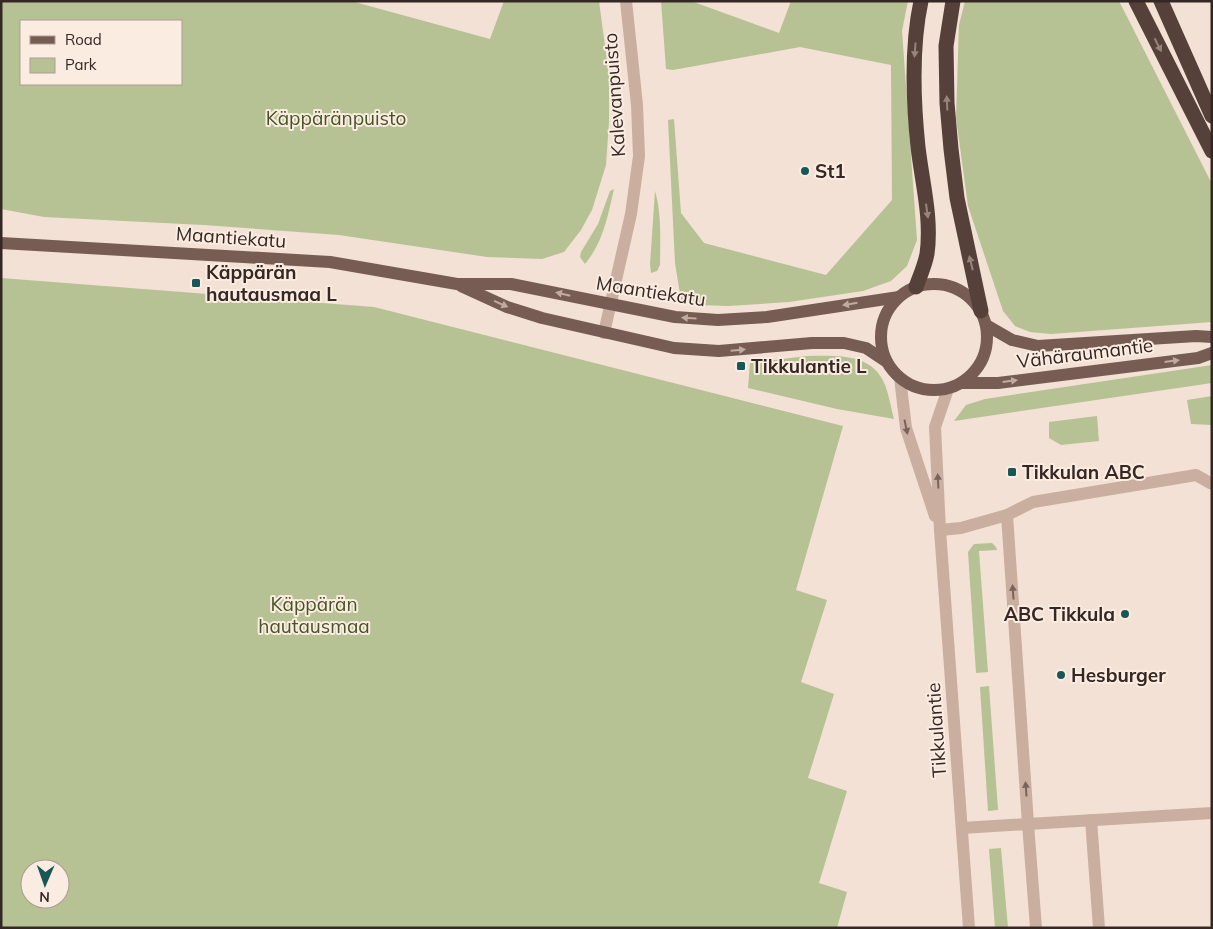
<svg xmlns="http://www.w3.org/2000/svg" width="1213" height="929" viewBox="0 0 1213 929" font-family="Mulish,sans-serif">
  <style>
    .green { fill: #b6c294; fill-rule: evenodd }
    .lines { fill: none; stroke-linecap: round; stroke-linejoin: round }
    .minor { stroke: #caafa0; stroke-width: 12 }
    .major { stroke: #775c53; stroke-width: 12 }
    .highway { stroke: #55403a; stroke-width: 15 }
    .oneway { fill: #97857c }
    .oneway2 { fill: #bfaba1 }
    .oneway3 { fill: #78645c }
    .poi-dot { fill: #175756; stroke: #faece0; stroke-width: 2 }
    .labels { text-anchor: middle; dominant-baseline: central; stroke-width: 4; stroke-linejoin: round; paint-order: stroke }
    .street-label { font-size: 19px; fill: #342724; stroke: #faece0 }
    .park-label { font-size: 19px; fill: #475326; stroke: #faece0 }
    .poi-label { font-size: 19px; font-weight: bold; fill: #342724; stroke: #faece0; text-anchor: start }
  </style>
  <rect width="100%" height="100%" fill="#f2e1d4"/>
  <g class="green">
    <path d="M1,1H351L490,39L504,1H599L609,76V122L606,165L592,210L581,230L564,252L542,259L487,257L339,235L204,225L44,217L1,209ZM21,21H181V84H21Z"/>
    <path d="M661,1H691L779,33L791,1H908L902,31L917,240L907,266L891,281L863,291L789,302L728,306L697,305L681,300L675,263L668,120L674,119L681,213L704,243L826,275L892,200L891,65L800,47L673,70L666,69Z"/>
    <path d="M965,1H1119L1212,184V322L1051,334L1030,332L1015,326L1003,311L968,206L956,118L959,25Z"/>
    <path d="M614,189C608,215 603,243 585,264L580,257L581,252L598,224L610,191Z"/>
    <path d="M655,191C662,215 660,240 660,265L657,271L651,273L650,264Z"/>
    <path d="M1,278L374,307L843,426L796,590L827,600L801,682L834,694L808,778L847,791L819,883L847,892L837,928H1ZM30,869H60V899H30Z"/>
    <path d="M807,356C835,356 872,352 885,385C889,395 891,408 894,419L837,409L748,388L750,363Z"/>
    <path d="M1212,365V383L954,421L966,405L985,399Z"/>
    <path d="M1212,396V425L1191,424L1187,400Z"/>
    <path d="M1097,416L1099,441L1061,445L1049,438V422Z"/>
    <path d="M992,543L996,547L997,550L979,551L988,672L976,673L968,552L974,544Z"/>
    <path d="M989,686L998,810L988,811L980,687Z"/>
    <path d="M1001,848L1008,928H995L989,849Z"/>
  </g>
  <g class="lines">
    <g class="minor">
      <path d="M604,333L631,214L639,156L637,105L626,1"/>
      <path d="M900,378L906,428L935,516"/>
      <path d="M948,389L935,427L940,530L969,928"/>
      <path d="M940,530L961,528L1007,515L1033,502L1196,475L1212,484"/>
      <path d="M1091,820L1099,928"/>
      <path d="M962,828L1028,824L1007,515"/>
      <path d="M1036,928L1028,824L1212,813"/>
    </g>
    <g class="major">
      <path d="M1,243L330,262L457,284H511L675,317L718,320L767,317L899,297"/>
      <circle cx="934" cy="337" r="53"/>
      <path d="M461,286L507,307L542,318L674,348L719,351L812,343H844L866,348L887,362"/>
      <path d="M986,325L1012,340L1038,346L1196,336L1212,337"/>
      <path d="M962,383H998L1198,358L1212,353"/>
    </g>
    <g class="highway">
      <path d="M953,1L946,46L947,103L951,149L957,198L981,311"/>
      <path d="M1136,1L1212,151"/>
      <path d="M1161,1L1212,116"/>
      <path d="M916,287C920,276 925,265 927,254C932,218 922,182 918,147C913,99 911,48 921,1"/>
    </g>
  </g>
  <defs><path id="oneway-solid" d="M-6-.8H1V-3.2L6.5 0L1 3.2V.8H-6Z" transform="scale(1.25)"/></defs>
  <g class="oneway">
    <use href="#oneway-solid" transform="translate(1158 45) rotate(63)"/>
    <use href="#oneway-solid" transform="translate(915 50) rotate(94)"/>
    <use href="#oneway-solid" transform="translate(947 103) rotate(-93)"/>
    <use href="#oneway-solid" transform="translate(927 211) rotate(82)"/>
    <use href="#oneway-solid" transform="translate(971 263) rotate(-104)"/>
  </g>
  <g class="oneway2">
    <use href="#oneway-solid" transform="translate(563 294) rotate(-167)"/>
    <use href="#oneway-solid" transform="translate(501 304) rotate(24)"/>
    <use href="#oneway-solid" transform="translate(850 304) rotate(171)"/>
    <use href="#oneway-solid" transform="translate(689 318) rotate(-176)"/>
    <use href="#oneway-solid" transform="translate(738 350) rotate(-5)"/>
    <use href="#oneway-solid" transform="translate(1172 361) rotate(-7)"/>
    <use href="#oneway-solid" transform="translate(1010 381) rotate(-7)"/>
  </g>
  <g class="oneway3">
    <use href="#oneway-solid" transform="translate(906 427) rotate(78)"/>
    <use href="#oneway-solid" transform="translate(938 481) rotate(-93)"/>
    <use href="#oneway-solid" transform="translate(1013 592) rotate(-94)"/>
    <use href="#oneway-solid" transform="translate(1026 789) rotate(-94)"/>
  </g>
  <g class="poi-dot">
    <circle cx="805" cy="171" r="5"/>
    <rect x="191" y="278" width="10" height="10" rx="2.5"/>
    <rect x="736" y="361" width="10" height="10" rx="2.5"/>
    <rect x="1007" y="467" width="10" height="10" rx="2.5"/>
    <circle cx="1125" cy="614" r="5"/>
    <circle cx="1061" cy="675" r="5"/>
  </g>
  <g class="labels">
    <g class="street-label">
      <text transform="translate(614 95) rotate(-94)">Kalevanpuisto</text>
      <text transform="translate(231 237) rotate(4)">Maantiekatu</text>
      <text transform="translate(651 291) rotate(9)">Maantiekatu</text>
      <text transform="translate(1085 353) rotate(-7)">Vähäraumantie</text>
      <text transform="translate(936 730) rotate(-94)">Tikkulantie</text>
    </g>
    <g class="park-label">
      <text x="336" y="118">Käppäränpuisto</text>
      <text x="314" y="604">Käppärän<tspan x="314" dy="22">hautausmaa</tspan></text>
    </g>
    <g class="poi-label">
      <text x="815" y="171">St1</text>
      <text x="206" y="272">Käppärän<tspan x="206" dy="22">hautausmaa L</tspan></text>
      <text x="751" y="366">Tikkulantie L</text>
      <text x="1022" y="472">Tikkulan ABC</text>
      <text x="1115" y="614" text-anchor="end">ABC Tikkula</text>
      <text x="1071" y="675">Hesburger</text>
    </g>
  </g>
  <rect width="1213" height="929" fill="none" stroke="#342724" stroke-width="5"/>
  <rect x="20" y="20" width="162" height="65" fill="#faece0" stroke="#ab9d95"/>
  <rect x="30" y="36" width="25" height="8" fill="#775c53" stroke="#ab9d95"/>
  <text x="65" y="45" font-size="15" fill="#342724">Road</text>
  <rect x="30" y="58" width="25" height="15" fill="#b6c294" stroke="#ab9d95"/>
  <text x="65" y="70" font-size="15" fill="#342724">Park</text>
  <g transform="translate(45 884) rotate(182)"><circle r="24" fill="#faece0" stroke="#ab9d95"/>
  <path d="M0-4L9 19L0 12L-9 19Z" fill="#175756"/>
  <text y="-8" font-size="14" font-weight="bold" text-anchor="middle" fill="#342724">N</text>
  </g>
</svg>
